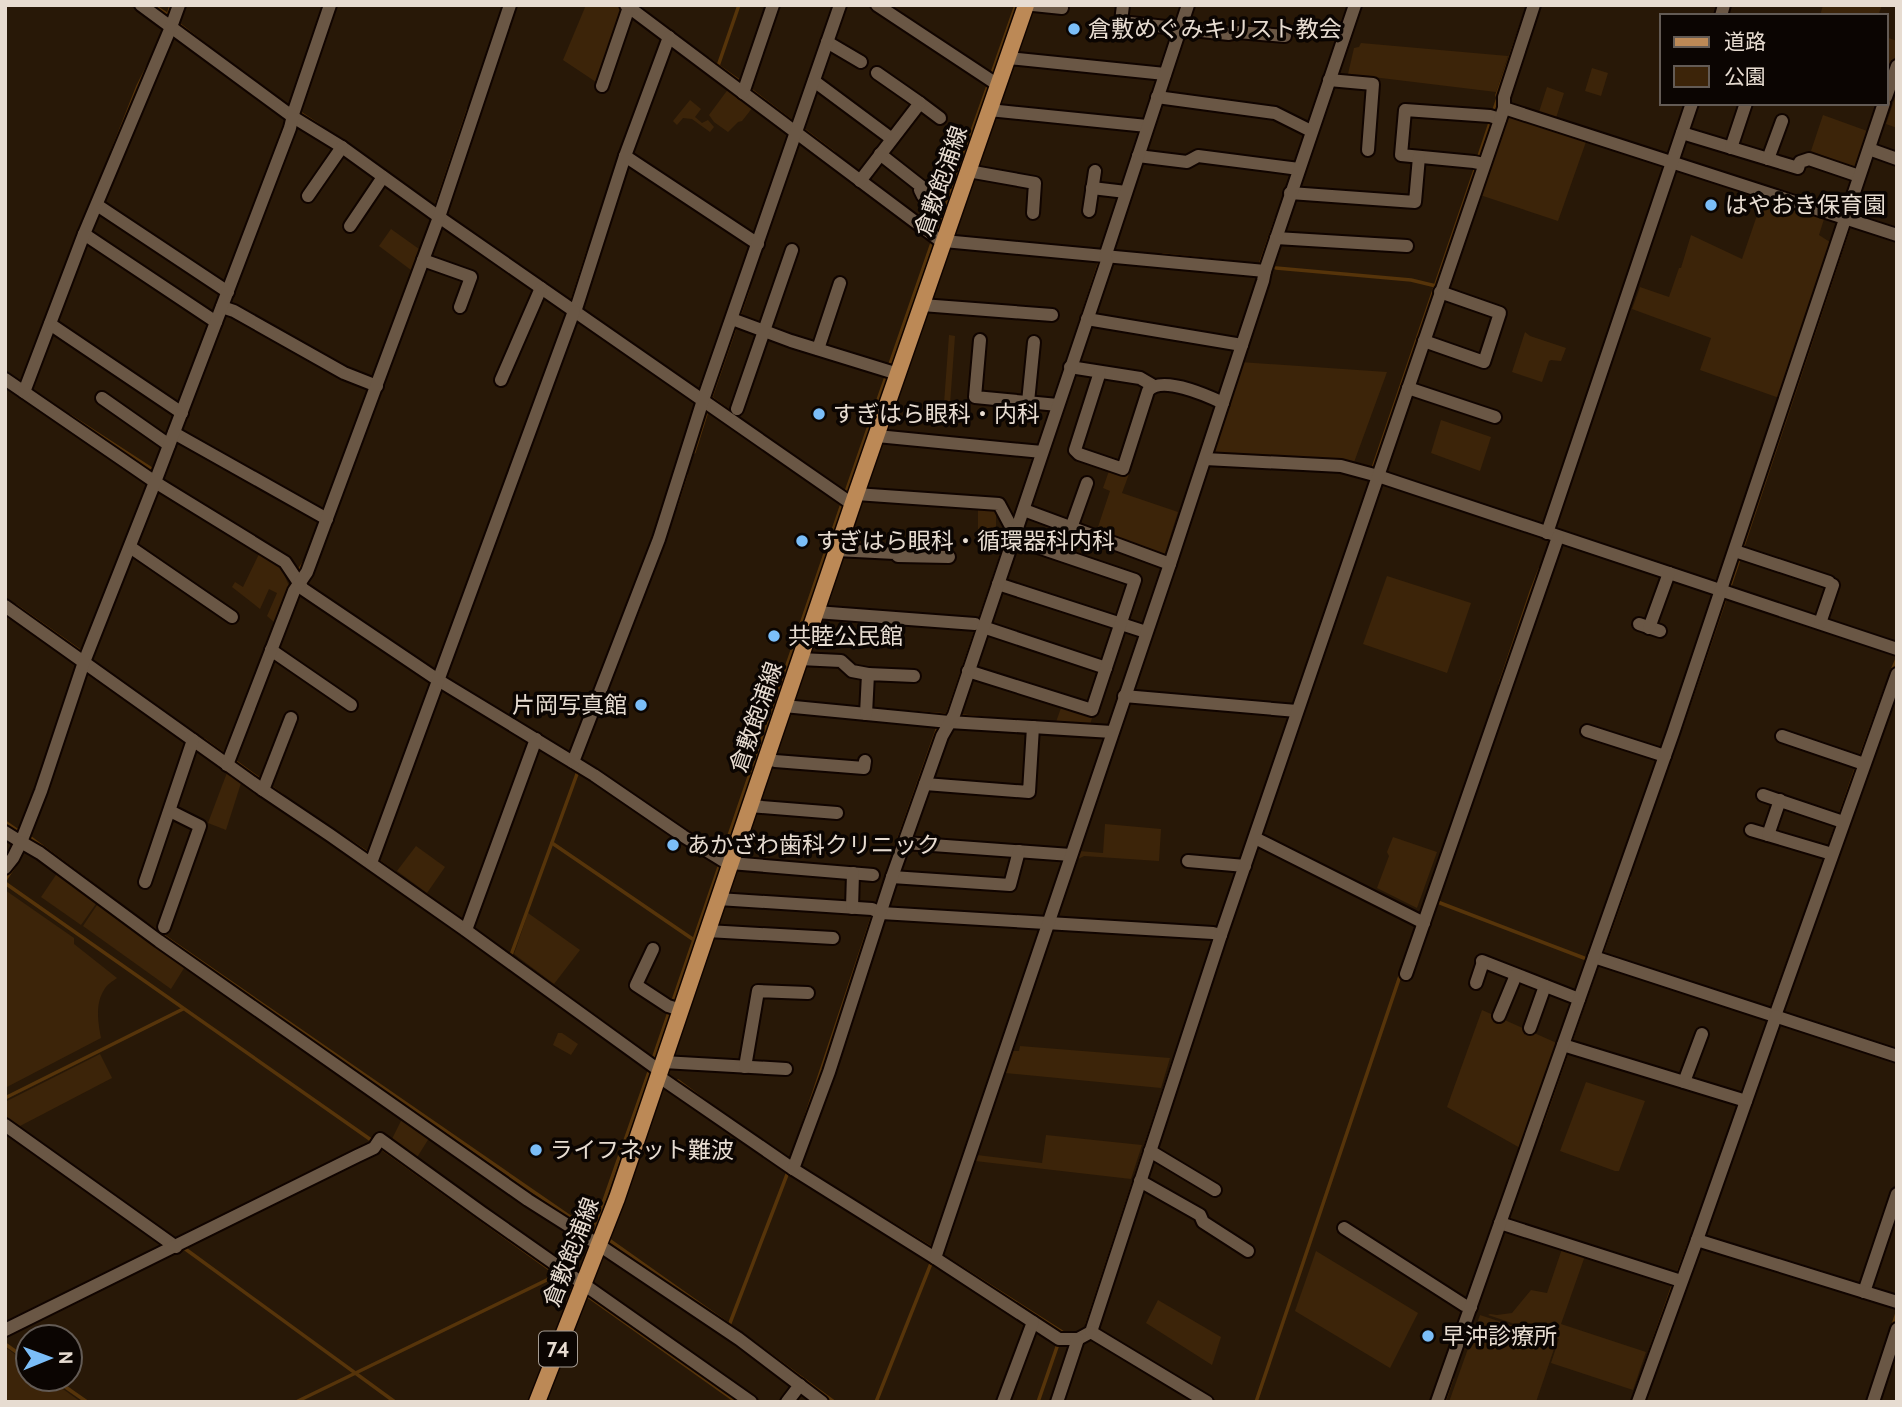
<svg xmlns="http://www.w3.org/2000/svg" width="1902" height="1407" viewBox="0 0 1902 1407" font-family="Cabin,'Noto Sans JP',sans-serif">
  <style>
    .green { fill: #3c2409 }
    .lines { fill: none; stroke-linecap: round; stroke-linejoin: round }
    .stream { stroke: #56340a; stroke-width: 3.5 }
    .minor-casing { stroke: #100400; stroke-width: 16 }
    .major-casing { stroke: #100400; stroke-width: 19 }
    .minor { stroke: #6a5745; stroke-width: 12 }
    .major { stroke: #bc8956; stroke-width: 16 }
    .poi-dot { fill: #7bbef8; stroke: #0b0502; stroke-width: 2.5 }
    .labels { text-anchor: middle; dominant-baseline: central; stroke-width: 7; stroke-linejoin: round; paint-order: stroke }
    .shield { fill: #0b0502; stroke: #a59c93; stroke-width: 2 }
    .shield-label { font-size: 21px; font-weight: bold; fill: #e7dcd1 }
    .poi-label { font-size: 23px; fill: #e7dcd1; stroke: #0b0502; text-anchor: start }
    .street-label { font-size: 23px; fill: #e7dcd1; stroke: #0b0502 }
  </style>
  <rect width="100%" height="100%" fill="#281807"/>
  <g class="green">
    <path d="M586,5H617L622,9L596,82L563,60Z"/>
    <path d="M1823,5H1882L1878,16H1820Z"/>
    <path d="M1886,37L1897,41V52L1891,69L1886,67Z"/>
    <path d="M1361,43L1508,56L1496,92L1348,74L1354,48L1359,47Z"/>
    <path d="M1592,68L1608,73L1601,96L1585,91Z"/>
    <path d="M1547,87L1564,93L1556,118L1539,112Z"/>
    <path d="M729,88L753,107L742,121L738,122L728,132L714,122L709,115Z"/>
    <path d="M1897,92V128L1886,124Z"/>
    <path d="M690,100L701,109L695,117L702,123L708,120L714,127L710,132L692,119L683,118L677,125L673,121Z"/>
    <path d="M1509,115L1587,139L1558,221L1480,195L1506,119Z"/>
    <path d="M1823,115L1870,132L1857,169L1811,151Z"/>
    <path d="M1764,195L1825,216L1819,235L1833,244L1782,399L1700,370L1711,338L1632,309L1640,287L1669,297L1679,268H1681L1691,235L1742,259Z"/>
    <path d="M391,229L419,249L411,270L379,246Z"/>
    <path d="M1525,332L1530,336L1566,348L1561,361L1551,360L1549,361L1542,382L1512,372Z"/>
    <path d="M949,335L955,336L949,418L943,417Z"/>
    <path d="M1240,362L1387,372L1353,465L1215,454L1212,449Z"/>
    <path d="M1441,420L1491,437L1480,471L1431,453Z"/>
    <path d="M1110,468L1129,474L1122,493L1178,512L1164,556L1096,533L1110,491L1103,488Z"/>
    <path d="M978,507H991L996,511V529H978Z"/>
    <path d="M259,554L281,567L289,586L275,623L267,616L277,593L269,589L260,609L232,587L235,582L243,587Z"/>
    <path d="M1387,576L1471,603L1447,673L1363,644Z"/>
    <path d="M1062,705L1093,714L1090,725L1056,722Z"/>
    <path d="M228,770L242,780L226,830L208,823Z"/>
    <path d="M1105,824L1161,829L1159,861L1084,856L1076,860L1079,851L1103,853Z"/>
    <path d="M1393,837L1437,852L1417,908L1377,888L1389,856L1387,852Z"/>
    <path d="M416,846L445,867L427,893L397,871Z"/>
    <path d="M58,872L98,901L81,925L41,897Z"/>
    <path d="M5,890L74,938V944L117,978C113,981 106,985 104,990C95,1004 98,1023 101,1038L5,1088Z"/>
    <path d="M99,902L186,965L171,989L83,926Z"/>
    <path d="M528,913L580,950L554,984L514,954Z"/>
    <path d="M1482,1010L1559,1044L1522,1149L1447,1107Z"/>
    <path d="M558,1033H562L578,1044L571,1055L553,1045Z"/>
    <path d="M1020,1046L1170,1058L1161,1088L1005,1073L1011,1051H1019Z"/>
    <path d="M100,1054L112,1078L20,1126L5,1116V1102Z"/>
    <path d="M1586,1082L1645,1101L1619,1171H1615L1560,1151Z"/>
    <path d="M403,1117L431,1135L416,1159L391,1141Z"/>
    <path d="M1046,1135L1142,1145L1131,1179L975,1161L977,1155L1042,1163Z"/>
    <path d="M1563,1246L1586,1253L1561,1324L1646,1352L1633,1390L1551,1363L1559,1339L1488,1315L1490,1314L1497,1315L1512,1313L1531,1290L1547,1293Z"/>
    <path d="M1316,1251L1418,1313L1390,1368L1295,1311Z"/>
    <path d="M1158,1300L1221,1337L1212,1365L1146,1323Z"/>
    <path d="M1480,1315L1557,1340L1536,1402H1449Z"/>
    <path d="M5,1347L28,1364V1379H49L81,1402H5Z"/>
  </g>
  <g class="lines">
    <g class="stream">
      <path d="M153,5L168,15"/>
      <path d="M637,5L649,15"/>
      <path d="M168,16L171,5"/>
      <path d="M180,25L209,48"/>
      <path d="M708,59L742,83"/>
      <path d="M718,66L739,5"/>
      <path d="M991,76L1016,5"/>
      <path d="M748,88L795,124"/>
      <path d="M300,113L321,127"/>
      <path d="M1493,113L1498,98L1497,95L1524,17"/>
      <path d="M801,128L834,153"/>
      <path d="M112,152L138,86L148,66"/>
      <path d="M1478,159L1491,120"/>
      <path d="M435,209L468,110"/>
      <path d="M937,229L989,83"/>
      <path d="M1163,255L1232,262"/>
      <path d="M1257,265H1260L1276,219"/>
      <path d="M1276,268L1411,280L1436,286"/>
      <path d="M571,304L588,251"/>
      <path d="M1078,329L1100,261"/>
      <path d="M889,367L932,243"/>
      <path d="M711,398L733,414"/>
      <path d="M710,400L748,290"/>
      <path d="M70,416L150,468"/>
      <path d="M694,452L706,414"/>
      <path d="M1372,471L1476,167"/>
      <path d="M846,492L887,374"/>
      <path d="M676,506L686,475"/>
      <path d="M1742,549L1850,224"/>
      <path d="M300,569L305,561"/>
      <path d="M1729,589L1740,556"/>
      <path d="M16,606L84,654"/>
      <path d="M631,627L639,608"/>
      <path d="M1891,673L1897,659"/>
      <path d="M1500,684L1531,592L1540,569"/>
      <path d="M895,711L946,715"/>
      <path d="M961,716L992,719"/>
      <path d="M945,717L948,713L1004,548"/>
      <path d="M1681,728L1726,596"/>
      <path d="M204,740L226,756"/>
      <path d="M1860,758L1886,687"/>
      <path d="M233,760L283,796"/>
      <path d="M5,822L21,833"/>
      <path d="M339,834L369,854"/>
      <path d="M28,836L136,917L589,1230L595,1229"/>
      <path d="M1832,838L1857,766"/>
      <path d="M898,841L938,727"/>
      <path d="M552,843L694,940"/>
      <path d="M722,856L842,504"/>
      <path d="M378,861L399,876"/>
      <path d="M5,880L19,859"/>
      <path d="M5,883L374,1142"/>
      <path d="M1435,901L1584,958"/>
      <path d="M511,955L577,774"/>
      <path d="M1601,956L1629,877"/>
      <path d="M517,960L644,1052"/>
      <path d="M1770,1012L1810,901"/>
      <path d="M652,1062L720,864"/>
      <path d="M678,1081L706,1102"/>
      <path d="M5,1098L183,1009"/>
      <path d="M1542,1124L1598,963"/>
      <path d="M798,1140L873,915"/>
      <path d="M380,1147L576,1288"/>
      <path d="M863,1206L933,1249"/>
      <path d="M594,1229L650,1069"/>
      <path d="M609,1240L742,1334"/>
      <path d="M184,1248L395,1402"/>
      <path d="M943,1256L1062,1332"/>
      <path d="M1677,1276L1690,1241"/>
      <path d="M585,1294L737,1402"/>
      <path d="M730,1323L788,1172"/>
      <path d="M1087,1324L1173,1062"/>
      <path d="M1892,1328L1897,1313"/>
      <path d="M754,1343L834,1402"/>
      <path d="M5,1344L28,1360"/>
      <path d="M54,1379L87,1402"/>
      <path d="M296,1402L557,1275"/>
      <path d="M876,1402L932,1261"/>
      <path d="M1038,1402L1058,1344"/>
      <path d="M1256,1402L1401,973"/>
      <path d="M1444,1402L1452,1379"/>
      <path d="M1632,1402L1674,1283"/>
    </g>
    <defs>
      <g id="minor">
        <path d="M141,5L293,117L342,147L439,217L852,504"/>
        <path d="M626,5L938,239L944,241L1265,271"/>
        <path d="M877,5L998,85"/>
        <path d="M1033,5L1062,8"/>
        <path d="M1123,5L1121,22L1229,34L1238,32L1285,36"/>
        <path d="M1721,16L1724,5"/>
        <path d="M827,42L861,62"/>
        <path d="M1008,58L1165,74"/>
        <path d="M1329,80L1373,84L1368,150"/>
        <path d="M814,81L892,139"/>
        <path d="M602,86L629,7"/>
        <path d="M743,93L773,5"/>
        <path d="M1157,97L1275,113L1311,131"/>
        <path d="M1886,97L1897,66"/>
        <path d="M920,103L940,118"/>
        <path d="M1504,108L1897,235"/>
        <path d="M989,110L1147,126"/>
        <path d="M1682,133L1798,168L1800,162L1809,159L1859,176"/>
        <path d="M1731,148L1746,103"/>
        <path d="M1869,149L1897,159"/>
        <path d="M880,154L922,187L920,190L923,196"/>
        <path d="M625,156L758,244"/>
        <path d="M1138,156L1187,162L1198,156L1299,169"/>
        <path d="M1768,159L1782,121"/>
        <path d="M1484,164L1474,162L1401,155L1405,110L1490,116L1500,119"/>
        <path d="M968,171L1035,183L1033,213"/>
        <path d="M860,181L920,103L877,73"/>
        <path d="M1092,188L1126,192"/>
        <path d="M1290,193L1415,202L1419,157"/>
        <path d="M308,196L342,147"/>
        <path d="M97,205L228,292"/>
        <path d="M1089,211L1095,171"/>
        <path d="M350,226L383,177"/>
        <path d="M84,234L216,322"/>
        <path d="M1276,238L1407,246"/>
        <path d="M423,260L471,277L460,307"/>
        <path d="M922,305L1052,315"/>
        <path d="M222,307L234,311L344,373L377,386"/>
        <path d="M575,312L625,156L669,37"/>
        <path d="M732,319L791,341L898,374"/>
        <path d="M1087,319L1242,345"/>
        <path d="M50,324L182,413"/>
        <path d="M980,340L975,397L1058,405"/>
        <path d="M1424,341L1484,362L1500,313L1440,292"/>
        <path d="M818,349L840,283"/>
        <path d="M1070,367L1140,378L1152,385"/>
        <path d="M1100,372L1075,450L1079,454L1123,469L1148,391C1161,375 1206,395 1223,403"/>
        <path d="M5,379L155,482L285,562L303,589L438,680L594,775L683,836L730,865"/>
        <path d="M501,380L541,288"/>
        <path d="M1408,388L1495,417"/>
        <path d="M24,392L84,234L171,27L179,5"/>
        <path d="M102,398L169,445"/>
        <path d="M1028,402L1034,342"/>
        <path d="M737,409L792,250"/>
        <path d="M174,433L327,519"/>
        <path d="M877,436L1042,452"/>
        <path d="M1205,459L1341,466L1378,476L1897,649"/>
        <path d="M856,494L999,504L1015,534"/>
        <path d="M1024,510L1170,564"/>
        <path d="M1071,528L1087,483"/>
        <path d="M1547,533L1692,103"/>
        <path d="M130,547L232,617"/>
        <path d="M836,550L895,553L898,556L949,557"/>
        <path d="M1735,551L1829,582"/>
        <path d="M998,584L1146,632"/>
        <path d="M5,606L263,790L330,835L464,929L660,1071"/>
        <path d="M816,612L975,624"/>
        <path d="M1820,623L1833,585"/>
        <path d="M1639,624L1660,631"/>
        <path d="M983,627L1106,668"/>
        <path d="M1649,628L1669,573"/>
        <path d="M271,650L351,705"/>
        <path d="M800,659L841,661L852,671L868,674"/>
        <path d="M968,671L1092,710L1135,580L1014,539"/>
        <path d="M1124,696L1297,711"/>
        <path d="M784,706L949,722L1112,732"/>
        <path d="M866,714L868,674L914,676"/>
        <path d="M1587,731L1665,756"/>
        <path d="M1782,736L1864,764"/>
        <path d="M766,759L775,761L864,768L865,761"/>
        <path d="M573,762L659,539L703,400L840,5"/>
        <path d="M227,765L294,591L307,572L439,217L510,5"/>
        <path d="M925,784L1029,792L1033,727"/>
        <path d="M263,790L291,718"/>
        <path d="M1763,795L1843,822"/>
        <path d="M750,806L837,813"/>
        <path d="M1751,830L1832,854"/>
        <path d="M5,832L21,842L41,791L84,662L155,482L290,128L294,111L330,5"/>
        <path d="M1768,835L1780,800"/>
        <path d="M1255,838L1424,923"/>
        <path d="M905,843L1071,855"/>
        <path d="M1188,861L1245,866"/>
        <path d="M371,863L574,311"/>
        <path d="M730,863L873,875"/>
        <path d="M5,868L13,858L21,842L40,853L159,941L528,1200L599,1245L739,1339L822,1402"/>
        <path d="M892,877L1010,885L1019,851"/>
        <path d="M145,882L193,740"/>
        <path d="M718,899L872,909L881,913L1213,933L1221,935"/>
        <path d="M852,908L853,873"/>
        <path d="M164,927L200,826L170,811"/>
        <path d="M466,930L536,739"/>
        <path d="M707,931L833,938"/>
        <path d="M653,949L636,985L668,1006L681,1010"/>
        <path d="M1594,957L1897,1056"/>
        <path d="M1482,961L1579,999"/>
        <path d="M1406,974L1558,537"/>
        <path d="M1476,983L1483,962"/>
        <path d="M1499,1016L1516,975"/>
        <path d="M1775,1016L1897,674"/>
        <path d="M1530,1028L1545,986"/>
        <path d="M1563,1045L1746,1101"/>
        <path d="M663,1062L786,1069"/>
        <path d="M745,1067L758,991L808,993"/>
        <path d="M658,1076L793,1169L935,1258L1059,1339H1078L1091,1332L1221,935L1504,108V97L1534,5"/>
        <path d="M1684,1082L1702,1034"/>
        <path d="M5,1125L176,1247"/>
        <path d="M1150,1151L1215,1190"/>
        <path d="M793,1169L829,1072L892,877L942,736L954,715L1107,261L1105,257L1188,5"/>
        <path d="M1140,1181L1200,1215L1203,1222L1248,1251"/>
        <path d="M1500,1223L1681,1281"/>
        <path d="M1344,1228L1464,1305L1471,1307"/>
        <path d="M1697,1240L1776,1016"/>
        <path d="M935,1258L1170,564L1263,281L1265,271L1355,5"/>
        <path d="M1864,1292L1897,1194"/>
        <path d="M5,1330L357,1156L374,1148L380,1139L481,1212L751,1402"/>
        <path d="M1091,1332L1207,1402"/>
        <path d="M787,1402L800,1385"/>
        <path d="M1003,1402L1033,1322"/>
        <path d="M1057,1402L1078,1339"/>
        <path d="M1437,1402L1673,733L1884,103"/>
        <path d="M1638,1402L1697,1240L1897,1302"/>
        <path d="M1873,1402L1897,1329"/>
      </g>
      <path id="major" d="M537,1402L617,1198L856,494L1026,5"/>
    </defs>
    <use href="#minor" class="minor-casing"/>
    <use href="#major" class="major-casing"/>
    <use href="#minor" class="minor"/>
    <use href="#major" class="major"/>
  </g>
  <g class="poi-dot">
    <circle cx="1074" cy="29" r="7"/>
    <circle cx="1711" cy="205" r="7"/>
    <circle cx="819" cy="414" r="7"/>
    <circle cx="802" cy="541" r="7"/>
    <circle cx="774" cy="636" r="7"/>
    <circle cx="641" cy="705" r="7"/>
    <circle cx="673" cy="845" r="7"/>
    <circle cx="536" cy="1150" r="7"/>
    <circle cx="1428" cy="1336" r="7"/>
  </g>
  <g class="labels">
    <rect class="shield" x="539" y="1331.5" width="38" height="35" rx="5"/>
    <g class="shield-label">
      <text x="558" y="1349">74</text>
    </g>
    <g class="poi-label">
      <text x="1088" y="29">倉敷めぐみキリスト教会</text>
      <text x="1725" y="205">はやおき保育園</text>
      <text x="833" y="414">すぎはら眼科・内科</text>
      <text x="816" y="541">すぎはら眼科・循環器科内科</text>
      <text x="788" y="636">共睦公民館</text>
      <text x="627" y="705" text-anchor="end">片岡写真館</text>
      <text x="687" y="845">あかざわ歯科クリニック</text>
      <text x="550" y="1150">ライフネット難波</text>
      <text x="1442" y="1336">早沖診療所</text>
    </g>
    <g class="street-label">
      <text transform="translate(941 181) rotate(-71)">倉敷飽浦線</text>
      <text transform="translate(756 717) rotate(-71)">倉敷飽浦線</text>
      <text transform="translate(571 1252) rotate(-69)">倉敷飽浦線</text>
    </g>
  </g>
  <rect width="1902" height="1407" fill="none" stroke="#e7dcd1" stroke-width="14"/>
  <rect x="1660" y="14" width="228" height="91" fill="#0b0502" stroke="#635b55" stroke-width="2"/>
  <rect x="1674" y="37" width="35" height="10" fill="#bc8956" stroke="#635b55" stroke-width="2"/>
  <text x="1724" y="49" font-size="21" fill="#e7dcd1">道路</text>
  <rect x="1674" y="66" width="35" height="21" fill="#3c2409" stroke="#635b55" stroke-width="2"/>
  <text x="1724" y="84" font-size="21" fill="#e7dcd1">公園</text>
  <g transform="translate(49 1358) rotate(89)"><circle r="33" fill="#0b0502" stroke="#635b55" stroke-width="2"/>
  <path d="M0-5L12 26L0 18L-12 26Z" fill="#7bbef8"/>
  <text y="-10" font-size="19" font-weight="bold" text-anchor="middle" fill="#e7dcd1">N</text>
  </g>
</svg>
